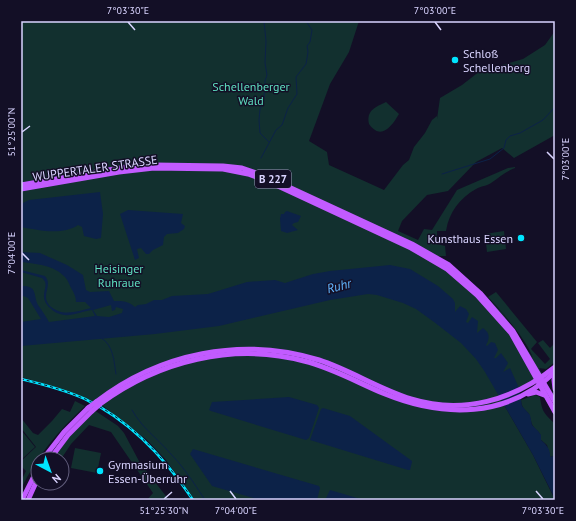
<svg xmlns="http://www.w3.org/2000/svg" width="576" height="521" viewBox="0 0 576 521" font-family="'PT Sans',sans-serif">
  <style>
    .green { fill: #12302f }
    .water { fill: #0c2248; fill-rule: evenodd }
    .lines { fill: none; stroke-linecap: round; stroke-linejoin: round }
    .stream { stroke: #0c2248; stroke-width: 1 }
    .major { stroke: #c25bff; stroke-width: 5 }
    .rail-casing { stroke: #00e5ff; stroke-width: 2.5 }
    .rail { stroke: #130f26; stroke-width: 1; stroke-dasharray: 3; stroke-linecap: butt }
    .major-bridge { stroke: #c25bff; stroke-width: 5 }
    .ticks { fill: none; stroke: #d9d4ff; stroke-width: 1.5 }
    .poi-dot { fill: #00e5ff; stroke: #130f26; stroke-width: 1.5 }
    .labels { text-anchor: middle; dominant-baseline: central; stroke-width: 3; stroke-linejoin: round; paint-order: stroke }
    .shield { fill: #130f26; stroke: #9e99be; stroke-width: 1 }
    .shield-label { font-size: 11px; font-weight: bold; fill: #d9d4ff }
    .poi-label { font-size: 12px; fill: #d9d4ff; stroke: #130f26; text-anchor: start }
    .park-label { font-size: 12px; fill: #5fe0c0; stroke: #130f26 }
    .street-label { font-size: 12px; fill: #d9d4ff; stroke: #130f26 }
    .water-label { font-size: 13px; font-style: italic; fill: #62b6ff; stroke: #130f26 }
    .neatline { fill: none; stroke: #d9d4ff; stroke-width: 1.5 }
    .ticks-label { font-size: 10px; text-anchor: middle; fill: #d9d4ff }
  </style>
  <rect width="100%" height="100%" fill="#130f26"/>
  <g class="green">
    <path d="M21,21H359L349,52L330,84L309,141L327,152L329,165L384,190L403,165L409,160L414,147L425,133L432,120L437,116V119L440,98L462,85L480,71L523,59L545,45L555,31V135L514,158L502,148L476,162L448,191L427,195L402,221L398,231L418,240L424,229L432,230L457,190L508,168L515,167V168C505,172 500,177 491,183C487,186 481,186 476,189C460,198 449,212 446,231H437V244L445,246L446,256H436L481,291L503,314L533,358C528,342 501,310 488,297L496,292L537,342L531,349L545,364L550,359L538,343L543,340L550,348L554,344L555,345V362L546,369L539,368L544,377L500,398L533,455L555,500H194L166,460L147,440L103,406L61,389L21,377Z"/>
    <path d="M386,102L399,114C392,126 381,141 369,124C366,110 376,107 386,102Z"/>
    <path d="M504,231L506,249L487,252L485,234Z"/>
    <path d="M535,395L540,397C542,412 544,413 555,424V459L553,456L550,457L547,445L541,440C541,431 537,432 533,426C531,423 531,420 530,417C528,409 522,412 521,400Z"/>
    <path d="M75,401L85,406C59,430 36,457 21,489V481L26,471L21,466V461L36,447L21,428V418L33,433L38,435L52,421L62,409L70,412Z"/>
    <path d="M94,410L118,426L124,433L140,463L169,500H147L153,493L111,432L89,425L71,444L61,459H50L58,447Z"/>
    <path d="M21,430L35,447L21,460Z"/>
    <path d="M75,448L101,453L97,473L71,468Z"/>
  </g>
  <g class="water">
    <path d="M100,192L103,214L101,238L96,239L84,236L82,227L78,225C62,236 38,230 21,227V204L29,200Z"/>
    <path d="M128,210L183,214L181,223L185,226L184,229L178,233L167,234L164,237L163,245L153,250L149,254H146L141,248L137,249L139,258L135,260L120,214Z"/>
    <path d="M287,211L301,216L298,222L294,223L292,225L298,230L287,233L281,231L280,219L281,214H284L285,212Z"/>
    <path d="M21,252L40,253L67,265L83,275L86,290L90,292L109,291L114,301C123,301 128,301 135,307L138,305L146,304L154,300H162L172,296L208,294L247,282L275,280L285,283L313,274L330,271L390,265L410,269L438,286L453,299L455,303V312L460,306L466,309L469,314L466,322L468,323L472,317L478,321L477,333L483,328C490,333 490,338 486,345L487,346L491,342L495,343L498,350L494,358H496L501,353L508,363L503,372L510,368L519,388L522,406L530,415L532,425L538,431L541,435V440C546,444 551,450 550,457L553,456L555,459V499L533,455L485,372L476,359L461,343L434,322L416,309L403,303L377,295L368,294L330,300L219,326L155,334L21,346V322L41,319L28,298L21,295V286C38,285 33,295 38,305C42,311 46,316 49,322L95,316L92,310C83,311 73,316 64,315C58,314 54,312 50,308C36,295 52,286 42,278L21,272V270L45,276C51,283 46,289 46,297C46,300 47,302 49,305C61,317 76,312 91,308L85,302H76C76,297 74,293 71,288C69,284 68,280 65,277C54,265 36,264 21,262ZM111,305L112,311L115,310L116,307L123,309L122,313L109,317L97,316L93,310Z"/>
    <path d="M289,397L317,405L319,408L309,438L306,440L211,411L209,410L212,402Z"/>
    <path d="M323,408L350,416L412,461V462L410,470H408L310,440L321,409Z"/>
    <path d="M193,449L319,486L320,488L317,500H260L212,486L190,454Z"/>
    <path d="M330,490L364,500H325Z"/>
  </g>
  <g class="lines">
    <g class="stream">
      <path d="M264,21L266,41L265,63L267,75L265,81L264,98L262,105L260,109L259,120L260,133L269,142"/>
      <path d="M261,158L276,130L282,125L288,108L297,94L296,77L306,64L308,52L307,46L310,42L312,30L306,21"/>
      <path d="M442,174L490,159L504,148L506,140L510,136L520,133L543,120L555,107"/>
      <path d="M101,338C113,344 114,361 116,374"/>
      <path d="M132,410C142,428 156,437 169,452C183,466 194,483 205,500"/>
    </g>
    <g class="major">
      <path d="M21,185L126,167L154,165L223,166L242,168L265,176L412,244L449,265L480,293L513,331L555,402"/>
      <path d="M21,189L119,172L154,168L223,169L248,174L265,180L411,248L447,269L477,295L511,333L555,412"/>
      <path d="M555,375L554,380L555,389"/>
      <path d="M528,394L536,392L544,395"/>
      <path d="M96,402C159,353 242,336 319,360C350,370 379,389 411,399C463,415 514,400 555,367"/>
      <path d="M100,404C158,361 233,342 304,361C333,368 358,383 385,394C444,418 507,418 555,372"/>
      <path d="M43,459L64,432L88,408"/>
      <path d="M50,459L68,435L92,411"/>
      <path d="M22,500L38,468"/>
      <path d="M28,500L38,478"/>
    </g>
    <defs>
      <path id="rail" d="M21,379C42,384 65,390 85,399C131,421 165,458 193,500"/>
    </defs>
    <use href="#rail" class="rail-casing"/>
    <use href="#rail" class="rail"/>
    <g class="major-bridge">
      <path d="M88,408L96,402"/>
      <path d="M92,411L100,404"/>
    </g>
  </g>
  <path class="ticks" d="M128,22L135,30M435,22L441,30M22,132L30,126M547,152L554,159M22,253L29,260M230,491L236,499M536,491L543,499M164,499L172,492"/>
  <g class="poi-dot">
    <circle cx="455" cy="60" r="4"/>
    <circle cx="521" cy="238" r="4"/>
    <circle cx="100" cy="471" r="4"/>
  </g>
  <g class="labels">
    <rect class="shield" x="255" y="170" width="36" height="18" rx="3"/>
    <g class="shield-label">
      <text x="273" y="179">B 227</text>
    </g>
    <g class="poi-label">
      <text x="463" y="53">Schloß<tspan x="463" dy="14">Schellenberg</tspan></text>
      <text x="513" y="238" text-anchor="end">Kunsthaus Essen</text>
      <text x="108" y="464">Gymnasium<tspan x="108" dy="14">Essen-Überruhr</tspan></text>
    </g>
    <g class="park-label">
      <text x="251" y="86">Schellenberger<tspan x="251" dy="14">Wald</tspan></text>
      <text x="119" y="268">Heisinger<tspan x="119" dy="14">Ruhraue</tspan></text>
    </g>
    <g class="street-label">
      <text transform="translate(95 168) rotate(-8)">WUPPERTALER STRASSE</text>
    </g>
    <g class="water-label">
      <text transform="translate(339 286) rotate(-15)">Ruhr</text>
    </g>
  </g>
  <rect width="576" height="521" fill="none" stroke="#130f26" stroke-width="44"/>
  <g transform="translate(50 471) rotate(139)"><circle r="19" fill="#130f26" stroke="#625e7d"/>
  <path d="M0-3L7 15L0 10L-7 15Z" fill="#00e5ff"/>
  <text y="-6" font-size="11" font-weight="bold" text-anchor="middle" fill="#d9d4ff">N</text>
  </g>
  <rect x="22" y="22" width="532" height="477" class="neatline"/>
  <g class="ticks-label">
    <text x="128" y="14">7°03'30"E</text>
    <text x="435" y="14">7°03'00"E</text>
    <text transform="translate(11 132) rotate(-90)" y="4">51°25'00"N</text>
    <text transform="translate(565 159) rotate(-90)" y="4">7°03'00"E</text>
    <text transform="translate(11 253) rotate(-90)" y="4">7°04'00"E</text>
    <text x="164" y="514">51°25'30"N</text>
    <text x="236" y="514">7°04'00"E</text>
    <text x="543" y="514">7°03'30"E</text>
  </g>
</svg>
